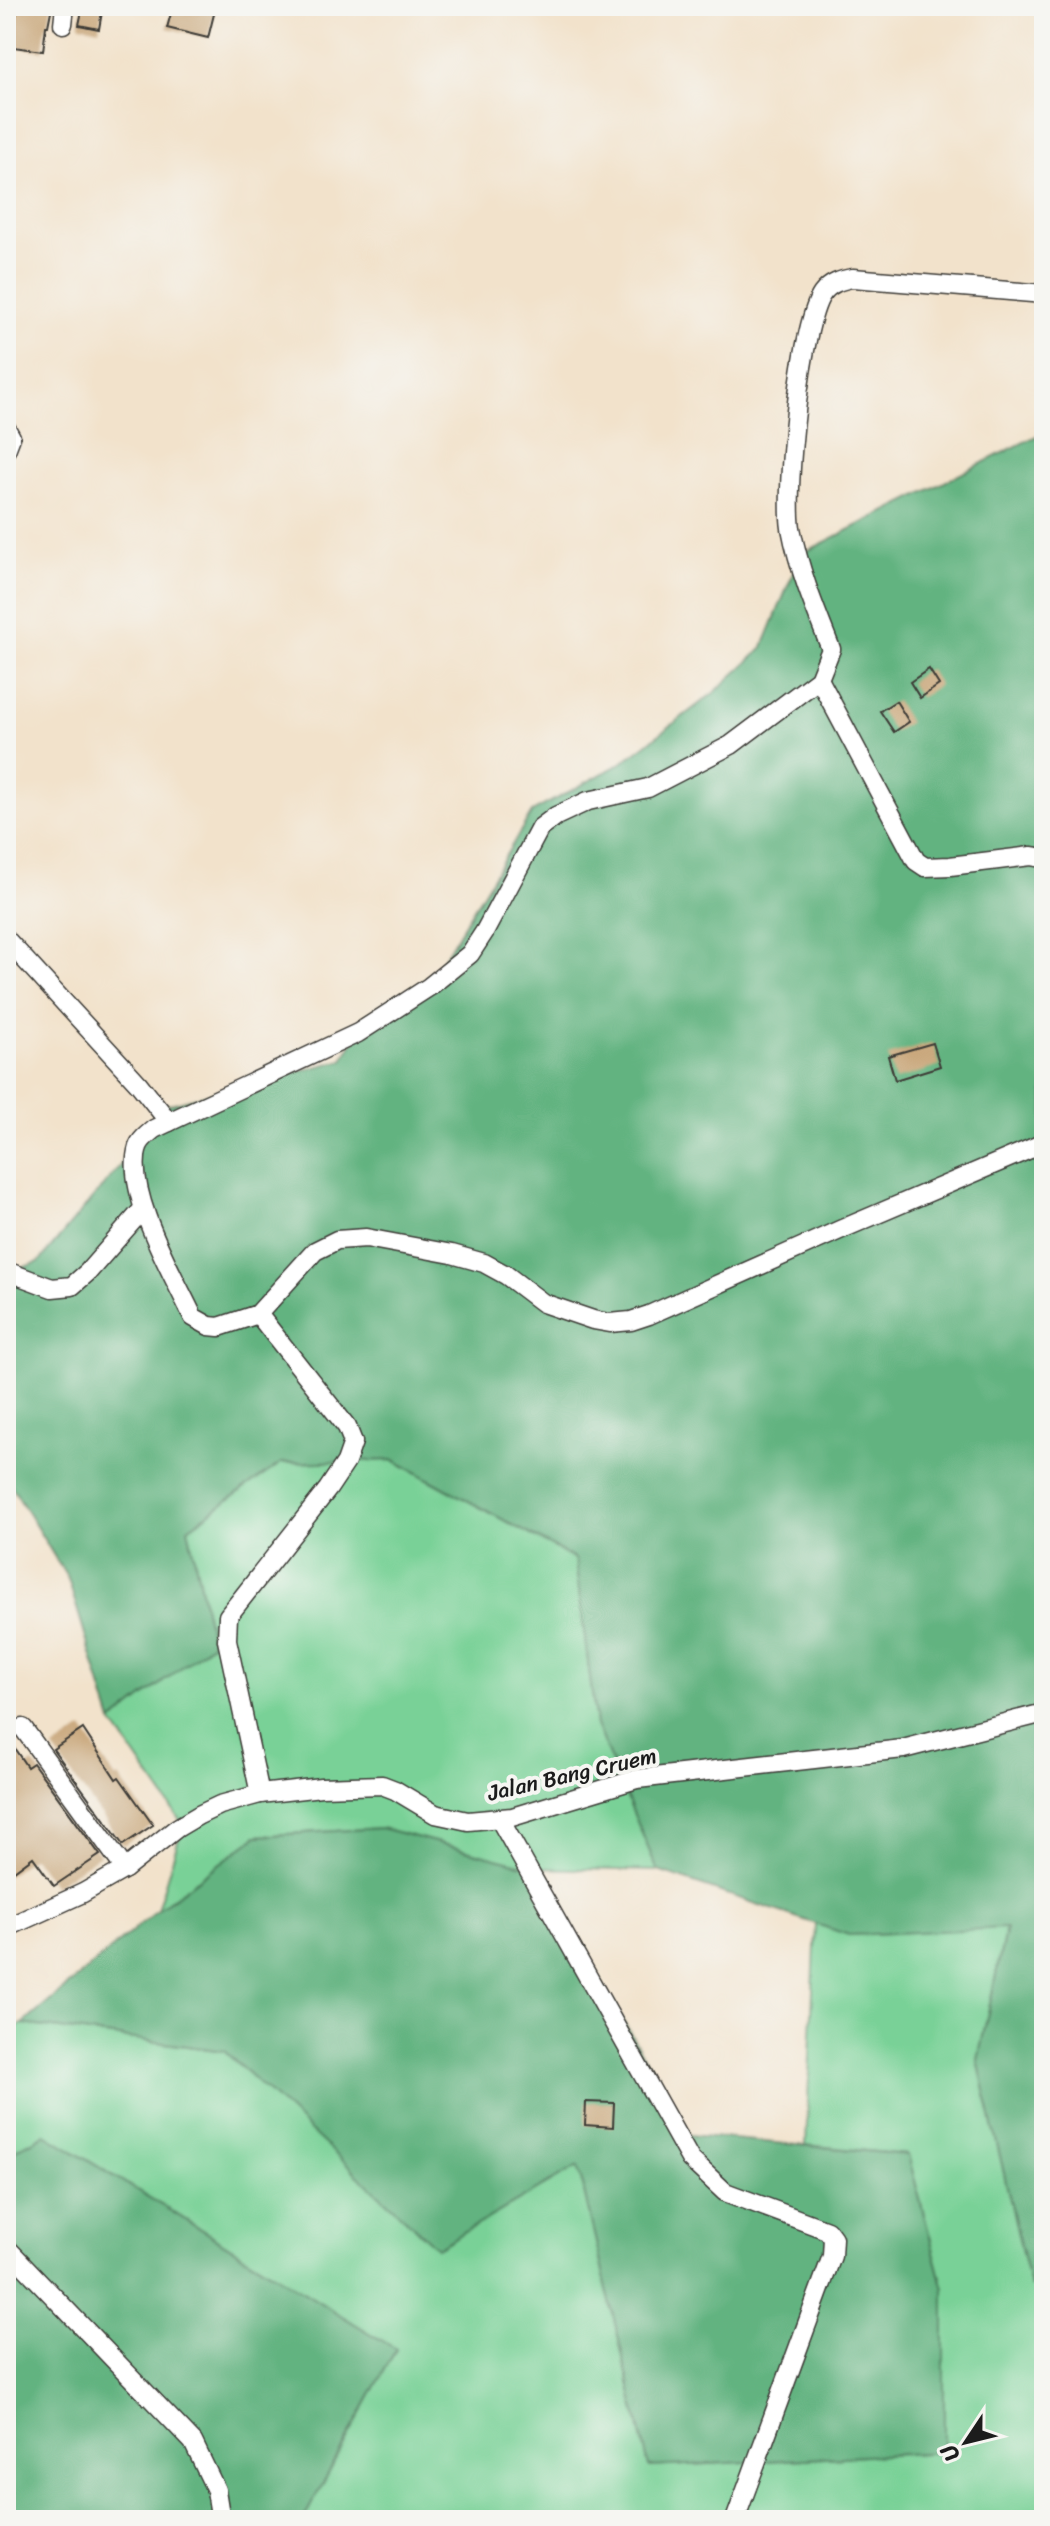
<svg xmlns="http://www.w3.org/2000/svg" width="1050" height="2526" viewBox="0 0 1050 2526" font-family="Sriracha,sans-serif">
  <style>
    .green { fill: #79d197; stroke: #4a765a; stroke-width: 2 }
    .forest { fill: #62b380; stroke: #3f684e; stroke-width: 2 }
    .building { fill: #c9a77c }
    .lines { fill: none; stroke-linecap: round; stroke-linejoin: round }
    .street-casing { stroke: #3c3a36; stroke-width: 21 }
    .street { stroke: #fff; stroke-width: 18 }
    .labels { text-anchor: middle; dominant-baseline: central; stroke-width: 8; stroke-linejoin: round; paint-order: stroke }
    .street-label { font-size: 22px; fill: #1c1c1c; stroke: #f6f6f2 }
  </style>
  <rect width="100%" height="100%" fill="#f6f6f2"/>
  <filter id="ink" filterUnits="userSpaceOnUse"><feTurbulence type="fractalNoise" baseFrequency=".0125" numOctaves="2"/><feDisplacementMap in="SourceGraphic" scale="16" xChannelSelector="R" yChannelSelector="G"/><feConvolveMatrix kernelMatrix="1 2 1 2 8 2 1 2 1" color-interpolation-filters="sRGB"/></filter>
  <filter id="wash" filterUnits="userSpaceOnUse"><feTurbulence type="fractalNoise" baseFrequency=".006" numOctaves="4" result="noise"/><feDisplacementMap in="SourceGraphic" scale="32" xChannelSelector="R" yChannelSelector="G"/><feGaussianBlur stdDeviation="1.8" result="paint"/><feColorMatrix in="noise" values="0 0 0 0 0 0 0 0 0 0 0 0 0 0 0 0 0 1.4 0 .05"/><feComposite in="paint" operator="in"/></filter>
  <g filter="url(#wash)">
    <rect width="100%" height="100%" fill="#f2e2cb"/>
    <g class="green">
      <path d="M393,1460L575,1559L596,1725L658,1871L535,1868L381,1828L257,1836L157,1910L183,1825L112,1722L212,1643L188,1528L281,1463Z"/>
      <path d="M816,1924L849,1935L1006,1927L978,2060L1030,2287H1044V2520H303L396,2349L45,2134L6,2155V2029L23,2024L224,2051L437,2247L578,2166L649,2467L943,2452L944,2289L908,2155L806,2145Z"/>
    </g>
    <g class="forest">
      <path d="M1044,432V2287H1030L978,2060L1006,1928L849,1935L658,1871L596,1725L575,1559L394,1460L281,1463L188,1528L212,1643L112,1722L68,1579L6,1477V1273L39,1262L146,1135L167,1105L343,1060L358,1033L435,973L532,812L620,764L715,692L762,649L801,554Z"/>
      <path d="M381,1828L535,1868L689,2135L908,2155L944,2289V2452L649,2467L578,2166L437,2248L224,2051L23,2024L157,1910L257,1836Z"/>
      <path d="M45,2134L396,2349L303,2520H6V2155Z"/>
    </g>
    <g id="blocks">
      <g class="building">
        <path d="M18,6H52L48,26H46L43,51L6,46V15L16,16Z"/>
        <path d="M83,6H103L99,29L79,25Z"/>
        <path d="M173,6H216L208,38L167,28Z"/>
        <path d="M929,669L939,685L920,698L910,682Z"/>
        <path d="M896,701L909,722L894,732L880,711Z"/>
        <path d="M933,1043L940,1066L895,1080L888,1056Z"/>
        <path d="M83,1729L116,1779L119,1777L153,1825L123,1845L53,1749Z"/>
        <path d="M6,1736L27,1767L33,1763L100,1855L54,1886L33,1857L6,1877Z"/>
        <path d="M586,2102L614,2103L613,2127L585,2125Z"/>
      </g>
    </g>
  </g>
  <g filter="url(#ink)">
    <use href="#blocks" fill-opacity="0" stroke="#3c3a36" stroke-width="2"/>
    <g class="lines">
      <defs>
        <g id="street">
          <path d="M63,24L65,6"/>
          <path d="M1044,294L853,278C841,280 830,283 822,294C801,324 785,489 791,528C799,570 815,609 831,649L819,679L731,745L648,788L588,801L556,816L540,828L485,931L470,954L429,987L358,1033L154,1129C148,1134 140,1140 138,1147C124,1192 174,1276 193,1317L209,1326L219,1327L258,1314L315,1251L337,1240L366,1238L452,1254L484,1263L506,1275L543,1303L593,1320L610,1323L631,1321L649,1315L842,1229L1044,1143"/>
          <path d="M6,428L11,437L6,450"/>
          <path d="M819,679L916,861L925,867L950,866L1031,856L1044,858"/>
          <path d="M6,939L138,1083L169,1122"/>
          <path d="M6,1271L52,1288L72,1286L88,1272L143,1209"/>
          <path d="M258,1314L347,1427L353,1442L346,1462L328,1489L228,1616L227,1640L260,1794"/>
          <path d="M23,1728L125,1869"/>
          <path d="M499,1818L690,2159L725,2192L827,2230L833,2238L832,2256L735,2520"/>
          <path d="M6,1928L83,1893L125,1869L177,1828L199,1815L220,1805L260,1794L321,1787L382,1785L395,1790L435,1814L468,1821L512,1817L637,1779L903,1749L1044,1713"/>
          <path d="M6,2247L193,2442L216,2490L220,2515L218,2520"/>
        </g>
      </defs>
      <use href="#street" class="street-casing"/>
      <use href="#street" class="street"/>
    </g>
  </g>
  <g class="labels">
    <g class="street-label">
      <text transform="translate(572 1774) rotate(-13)">Jalan Bang Cruem</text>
    </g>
  </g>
  <rect width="1050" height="2526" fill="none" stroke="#f6f6f2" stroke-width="32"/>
  <g transform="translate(966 2442) rotate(235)" stroke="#f6f6f2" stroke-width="6" paint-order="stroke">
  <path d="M0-6L14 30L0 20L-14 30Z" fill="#1c1c1c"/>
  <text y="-12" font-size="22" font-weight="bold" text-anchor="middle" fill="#1c1c1c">U</text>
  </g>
</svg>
